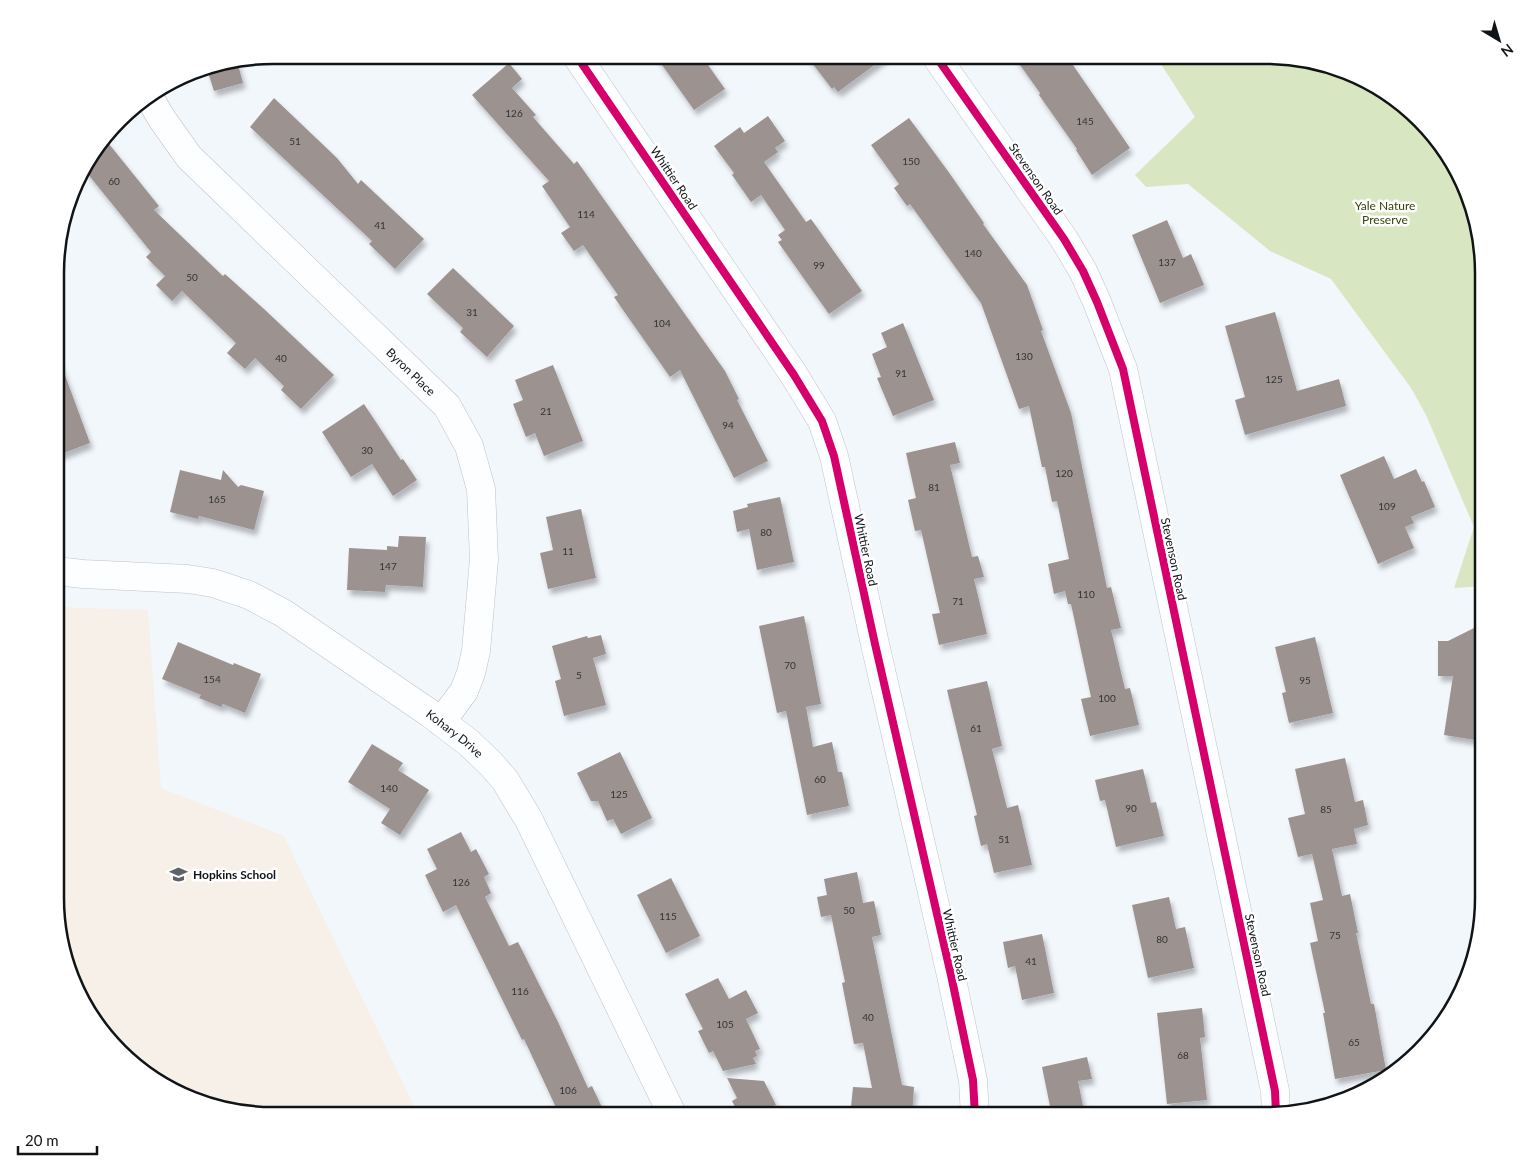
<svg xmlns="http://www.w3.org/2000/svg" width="1539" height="1171" viewBox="0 0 1539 1171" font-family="Lato,sans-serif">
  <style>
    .education { fill: #f6f0e8 }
    .green { fill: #d9e6c2 }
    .building { fill: #9c9290; filter: url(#shadow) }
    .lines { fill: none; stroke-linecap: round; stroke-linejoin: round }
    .minor-casing { stroke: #bfc3c7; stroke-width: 29 }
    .minor { stroke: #fdfeff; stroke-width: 28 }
    .cycleway-casing { stroke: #fff; stroke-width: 11 }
    .cycleway { stroke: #d6006c; stroke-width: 8 }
    .labels { text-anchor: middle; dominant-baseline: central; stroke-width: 5; stroke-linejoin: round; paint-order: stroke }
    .number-label { font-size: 10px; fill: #333435 }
    .street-label { font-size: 12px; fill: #101417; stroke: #fff }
    .park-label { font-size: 12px; fill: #34400a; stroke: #fff }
    .poi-label { font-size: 12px; font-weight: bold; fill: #101417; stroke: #fff; text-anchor: start }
    .rim { fill: none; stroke: #101417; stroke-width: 2.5 }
  </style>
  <defs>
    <filter id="shadow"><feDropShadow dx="3" dy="5.5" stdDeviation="2.5" flood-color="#0004"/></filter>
  </defs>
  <rect width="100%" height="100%" fill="#f2f7fc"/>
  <path class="education" d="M56,605L78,608L148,610L161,788L284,836L419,1116H259L190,1100L129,1062L78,995L55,913Z"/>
  <path class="green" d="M1155,55H1280L1349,71L1410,109L1462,177L1484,272V586L1454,588L1474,527L1426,415L1411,388L1331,279L1270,251L1188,184L1146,187L1135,175L1195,117Z"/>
  <g class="building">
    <path d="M655,55H701L725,89L694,110Z"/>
    <path d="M806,55H888L838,92L834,87L832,89Z"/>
    <path d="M1013,55H1066L1130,148L1092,175L1076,150L1077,149L1039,95L1040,93Z"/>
    <path d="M237,61L243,83L214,91L206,66Z"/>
    <path d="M509,63L522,79L512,88L536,115L533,117L574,164L577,161L725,371L739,399L737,400L768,461L734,478L680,370L670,377L614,297L618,295L583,245L574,251L561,233L570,227L542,186L549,181L472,95Z"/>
    <path d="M274,98L337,158L358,184L361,180L424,239L395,269L369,244L372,241L250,127Z"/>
    <path d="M768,116L785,141L775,148L778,152L764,162L806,222L811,219L862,291L829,314L778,242L782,240L778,235L785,230L761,195L751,202L732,175L734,173L714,146L740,127L744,133Z"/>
    <path d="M909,118L950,174L984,223L983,224L1027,285L1043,330L1041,331L1071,413L1107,588L1111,587L1121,628L1111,630L1125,689L1130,688L1139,725L1090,736L1081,699L1091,697L1071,604H1068L1065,591L1054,594L1048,564L1069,559L1057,501L1052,502L1045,467H1042L1029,406L1019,409L981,303L910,204L907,206L894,188L899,184L871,145Z"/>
    <path d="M105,139L159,206L154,210L223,276L225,274L264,309L334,375L301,409L281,390L284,386L255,358L245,369L227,353L236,343L182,291L172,301L156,285L165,276L146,257L151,252L83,168L84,164Z"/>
    <path d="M1167,220L1183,258L1191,254L1204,285L1160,303L1132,235Z"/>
    <path d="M453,268L514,326L487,357L460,332L463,328L427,294Z"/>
    <path d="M1275,312L1297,391L1339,379L1346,406L1245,435L1235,400L1245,397L1225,326Z"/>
    <path d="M903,323L934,400L893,416L877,378L881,377L872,354L887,347L881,333Z"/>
    <path d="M57,359H59L90,443L56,456Z"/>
    <path d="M553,365L583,441L544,456L535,433L526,437L513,404L523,400L515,380Z"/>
    <path d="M364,404L401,460L403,459L417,480L393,496L372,464L351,477L322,432Z"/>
    <path d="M955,442L960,463L950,465L972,557L978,556L984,577L974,579L987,634L939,645L932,614L940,613L921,530L915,531L908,500L916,498L906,453Z"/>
    <path d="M1384,456L1394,479L1416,469L1422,482L1424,481L1435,507L1411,517L1414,523L1405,527L1414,548L1378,564L1340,475Z"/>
    <path d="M180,470L221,480L223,470L238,487L241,485L264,491L254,530L199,516L198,519L170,512Z"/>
    <path d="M780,497L794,562L757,570L749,529L737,532L733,511L748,507L747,504Z"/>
    <path d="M581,509L596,578L548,589L540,553L553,550L546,517Z"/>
    <path d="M399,536L426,537L423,587L386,585L385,592L347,590L349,548L387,550V546L398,547Z"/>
    <path d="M804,616L821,704L806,707L813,747L832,742L838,772H842L849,806L807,815L786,711L777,713L759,626Z"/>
    <path d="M1484,623V684L1475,740L1444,735L1453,676H1438V641H1448Z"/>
    <path d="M601,635L606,654L593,658L606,705L564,716L555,681L561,679L552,646L587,636L588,638Z"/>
    <path d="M1315,637L1333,713L1289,723L1282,693L1286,692L1275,647Z"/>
    <path d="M178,642L233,665L234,663L261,674L245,713L223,704L221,707L199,698L201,695L162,679Z"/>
    <path d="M987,681L1002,746L992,749L1007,808L1018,805L1032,865L994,873L987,844L981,846L974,816L977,815L947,690Z"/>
    <path d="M372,744L403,763L398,770L429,790L400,835L381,823L390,809L348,782Z"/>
    <path d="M620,752L652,818L621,834L613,819L607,821L598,801H591L577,773Z"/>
    <path d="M1345,758L1355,802L1363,800L1368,825L1354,829L1357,844L1332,849L1342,896L1350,894L1358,933H1356L1371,1004H1374L1386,1070L1335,1079L1323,1013H1325L1310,943L1318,941L1310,903L1323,900L1312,854L1298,857L1288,818L1305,814L1295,769Z"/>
    <path d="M1143,769L1151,803L1156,802L1164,836L1116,847L1105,800L1100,801L1095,780Z"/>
    <path d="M461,832L471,852L476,849L489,874L484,877L491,893L485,897L509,946L518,942L558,1022L588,1088L592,1086L606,1116H560L524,1039L522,1040L456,905L443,912L425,875L437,869L427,849Z"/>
    <path d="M857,872L863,903L874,901L881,935L872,937L902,1085L914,1087L912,1116H866V1108L851,1107L853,1087L872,1088L863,1043L854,1044L842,983L845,982L831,915L821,917L817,897L827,895L824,879Z"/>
    <path d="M671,878L700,936L666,953L637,895Z"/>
    <path d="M1169,897L1176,929L1185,927L1194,968L1148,978L1132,905Z"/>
    <path d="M1042,934L1054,993L1022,1000L1015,966L1008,968L1003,942Z"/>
    <path d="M718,978L729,999L746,990L758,1013L746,1019L760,1049L755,1051L757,1056L753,1058L756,1064L723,1071L713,1051L709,1053L698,1031L703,1029L685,994Z"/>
    <path d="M1202,1008L1205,1037L1200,1038L1207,1100L1167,1104L1157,1013Z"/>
    <path d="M1087,1057L1092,1079L1078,1081L1085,1116H1052L1042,1067Z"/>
    <path d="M727,1078L764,1081L776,1105L773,1106L778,1116H740L732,1101L737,1098Z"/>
  </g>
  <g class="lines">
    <defs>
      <g id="minor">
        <path d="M576,55L794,375L822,421L834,456L875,644L951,975L973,1080L975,1116"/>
        <path d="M935,55L1064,239L1083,271L1097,302L1123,369L1275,1091L1276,1114"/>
        <path id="s1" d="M149,97L162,119L189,157L447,406L469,446L481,489L484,559L476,651L471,673L464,691L441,722"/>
        <path id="s2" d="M56,571L83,574L188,579L213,583L249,595L283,613L431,714L469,743L490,763L505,780L529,820L673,1116"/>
      </g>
    </defs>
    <use href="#minor" class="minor-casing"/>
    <use href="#minor" class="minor"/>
    <defs>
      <g id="cycleway">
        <path d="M576,55L794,375L822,421L834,456L875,644L951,975L973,1080L975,1116"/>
        <path d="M935,55L1064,239L1083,271L1097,302L1123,369L1275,1091L1276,1114"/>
      </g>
    </defs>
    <use href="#cycleway" class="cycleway-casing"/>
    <use href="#cycleway" class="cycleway"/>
  </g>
  <defs>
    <symbol id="school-bare" viewBox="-9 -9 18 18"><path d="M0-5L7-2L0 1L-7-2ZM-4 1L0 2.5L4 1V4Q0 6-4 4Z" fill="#5f6367" stroke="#fff" stroke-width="2.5" paint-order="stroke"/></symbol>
  </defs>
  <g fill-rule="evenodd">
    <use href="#school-bare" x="166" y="862" width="25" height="25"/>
  </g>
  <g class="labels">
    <g class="number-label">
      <text x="514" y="113">126</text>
      <text x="1085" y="121">145</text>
      <text x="295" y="141">51</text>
      <text x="911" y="161">150</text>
      <text x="114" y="181">60</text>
      <text x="586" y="214">114</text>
      <text x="380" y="225">41</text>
      <text x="973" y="253">140</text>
      <text x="1167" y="262">137</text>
      <text x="819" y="265">99</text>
      <text x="192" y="277">50</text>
      <text x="472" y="312">31</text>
      <text x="662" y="323">104</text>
      <text x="1024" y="356">130</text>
      <text x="281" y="358">40</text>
      <text x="901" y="373">91</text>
      <text x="1274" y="379">125</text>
      <text x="546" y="411">21</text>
      <text x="728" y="425">94</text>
      <text x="367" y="450">30</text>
      <text x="1064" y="473">120</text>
      <text x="934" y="487">81</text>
      <text x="217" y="499">165</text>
      <text x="1387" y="506">109</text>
      <text x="766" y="532">80</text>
      <text x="568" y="551">11</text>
      <text x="388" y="566">147</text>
      <text x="1086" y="594">110</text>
      <text x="958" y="601">71</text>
      <text x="790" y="665">70</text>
      <text x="579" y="675">5</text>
      <text x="212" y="679">154</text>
      <text x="1305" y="680">95</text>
      <text x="1107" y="698">100</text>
      <text x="976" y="728">61</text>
      <text x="820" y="779">60</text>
      <text x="389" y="788">140</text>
      <text x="619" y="794">125</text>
      <text x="1131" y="808">90</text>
      <text x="1326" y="809">85</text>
      <text x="1004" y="839">51</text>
      <text x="461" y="882">126</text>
      <text x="849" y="910">50</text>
      <text x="668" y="916">115</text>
      <text x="1335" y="935">75</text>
      <text x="1162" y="939">80</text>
      <text x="1031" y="961">41</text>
      <text x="520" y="991">116</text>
      <text x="868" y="1017">40</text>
      <text x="725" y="1024">105</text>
      <text x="1354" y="1042">65</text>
      <text x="1183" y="1055">68</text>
      <text x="568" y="1090">106</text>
    </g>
    <g class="street-label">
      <text transform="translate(674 178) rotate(56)">Whittier Road</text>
      <text transform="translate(1036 179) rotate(55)">Stevenson Road</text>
      <text stroke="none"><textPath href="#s1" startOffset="381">Byron Place</textPath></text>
      <text transform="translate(866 550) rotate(78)">Whittier Road</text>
      <text transform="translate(1174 559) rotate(78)">Stevenson Road</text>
      <text stroke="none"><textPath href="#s2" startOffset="444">Kohary Drive</textPath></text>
      <text transform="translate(955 945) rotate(77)">Whittier Road</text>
      <text transform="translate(1258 955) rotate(78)">Stevenson Road</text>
    </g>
    <g class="park-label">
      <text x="1385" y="205">Yale Nature<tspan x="1385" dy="14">Preserve</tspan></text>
    </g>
    <g class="poi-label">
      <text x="193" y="874">Hopkins School</text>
    </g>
  </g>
  <path d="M0 0H1539V1171H0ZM273 64H1266A209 209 0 0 1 1475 273V898A209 209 0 0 1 1266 1107H273A209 209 0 0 1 64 898V273A209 209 0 0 1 273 64Z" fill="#fff" fill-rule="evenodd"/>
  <path class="rim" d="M273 64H1266A209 209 0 0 1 1475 273V898A209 209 0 0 1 1266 1107H273A209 209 0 0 1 64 898V273A209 209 0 0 1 273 64Z"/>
  <g transform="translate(1499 40) rotate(142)" stroke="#ffffff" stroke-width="4" paint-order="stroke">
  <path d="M0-4L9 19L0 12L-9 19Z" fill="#101417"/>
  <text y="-8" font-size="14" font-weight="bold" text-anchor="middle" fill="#101417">N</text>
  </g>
  <path d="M18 1146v8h79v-8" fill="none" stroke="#101417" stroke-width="2.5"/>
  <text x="25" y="1146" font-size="15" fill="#101417" stroke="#ffffff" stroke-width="4" paint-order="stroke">20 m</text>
</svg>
